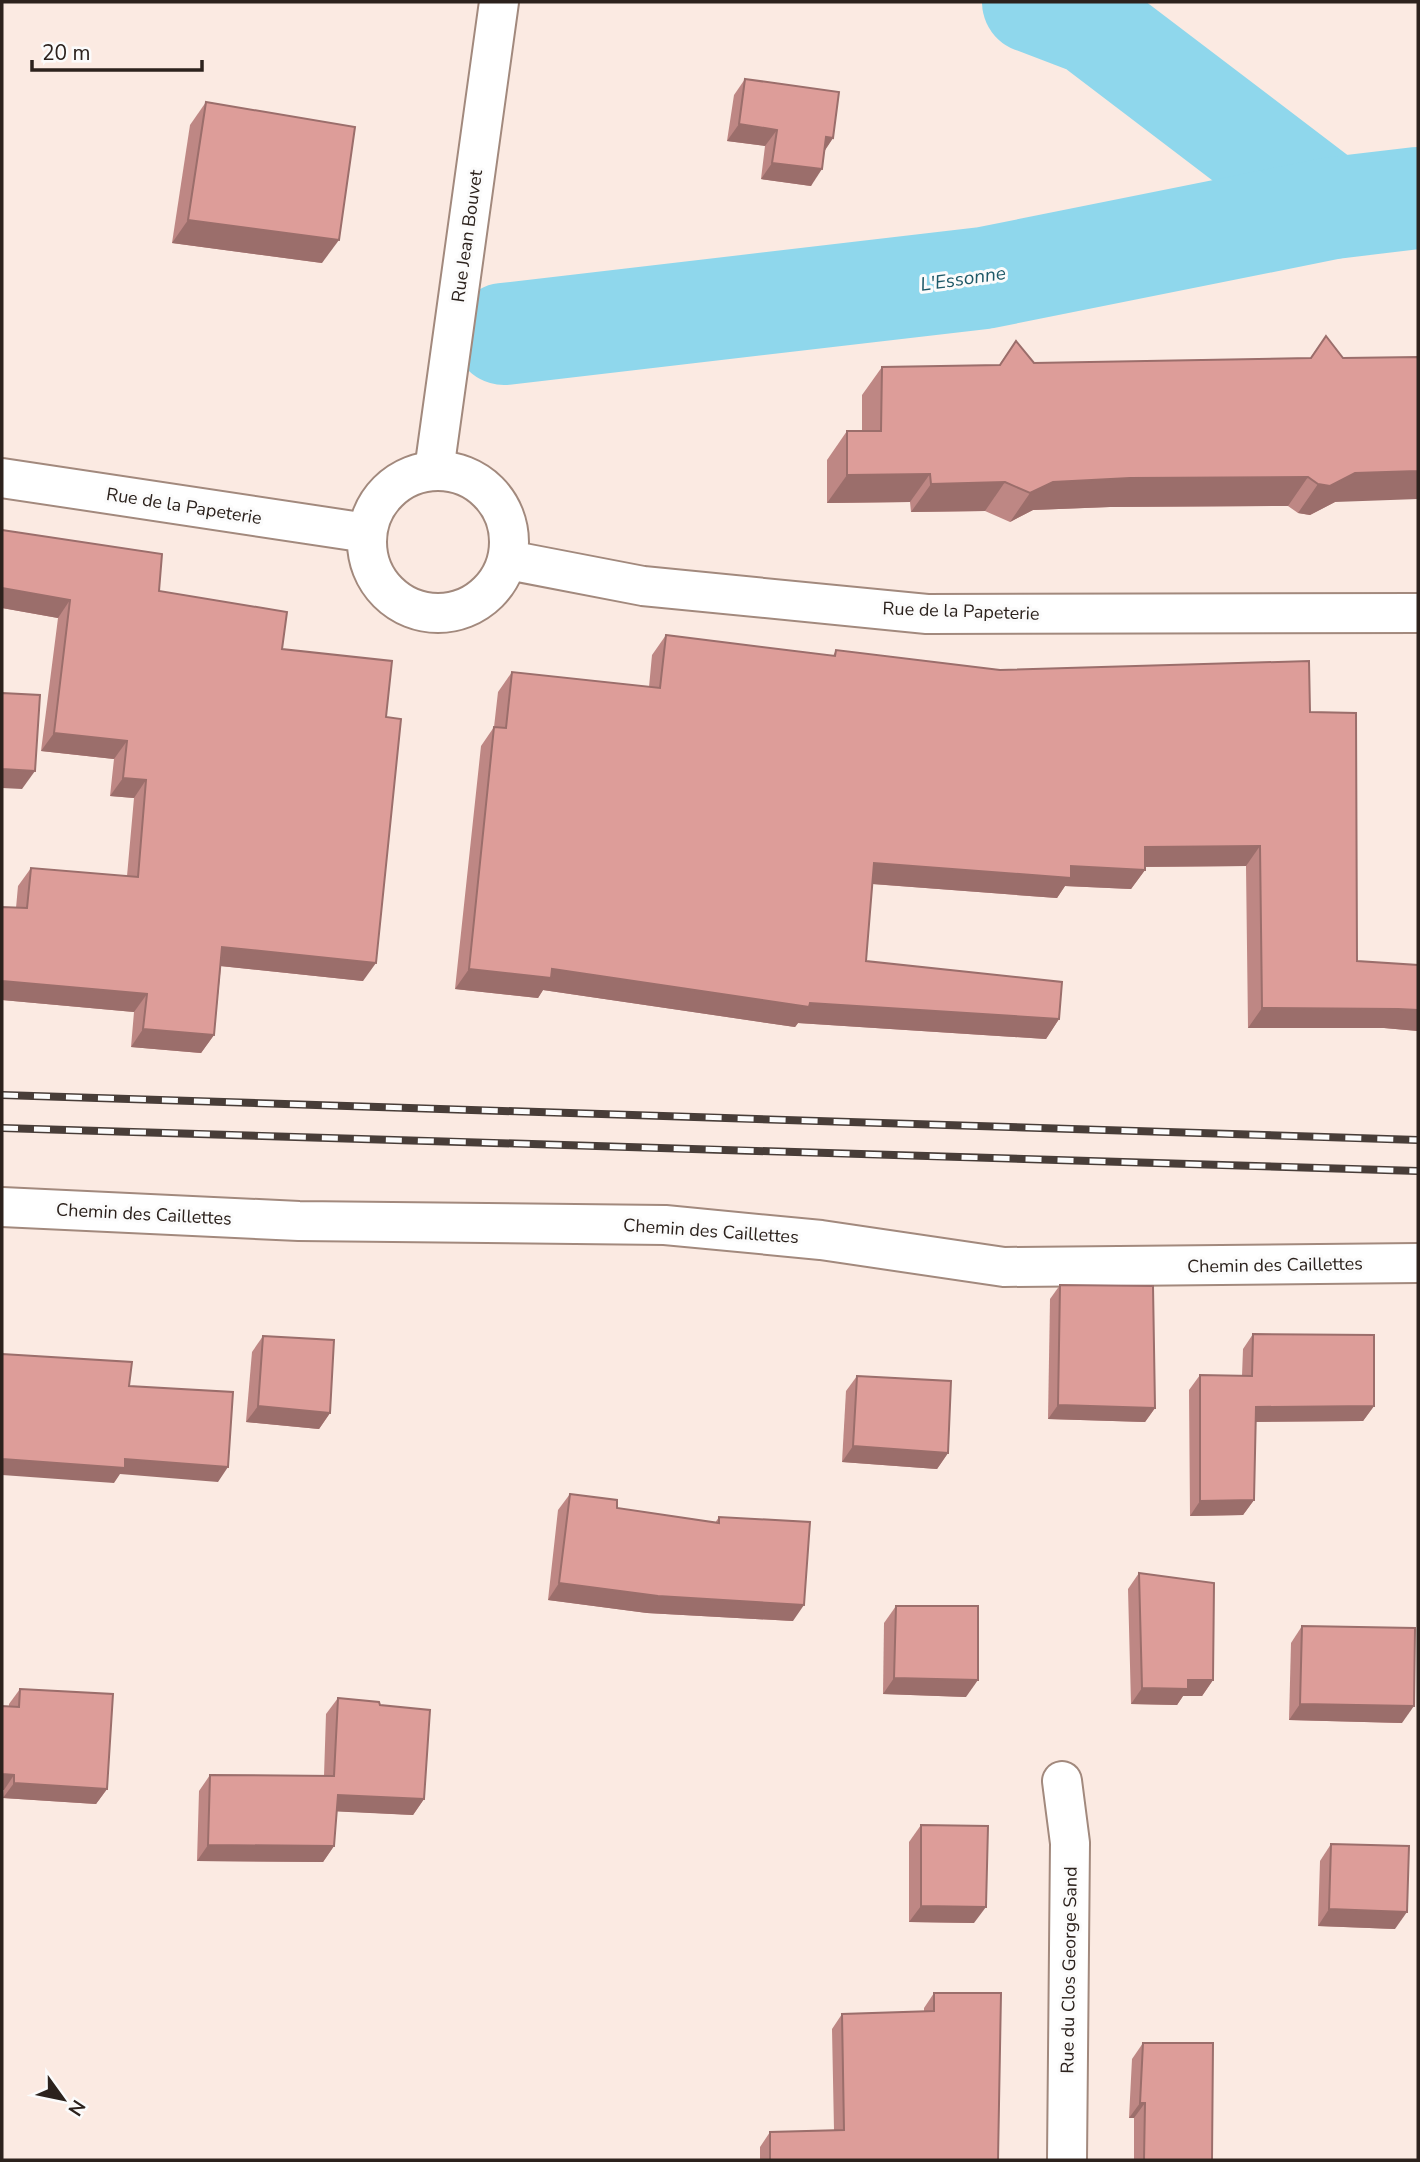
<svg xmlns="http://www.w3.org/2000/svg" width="1420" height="2162" viewBox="0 0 1420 2162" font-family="'Nunito Sans',sans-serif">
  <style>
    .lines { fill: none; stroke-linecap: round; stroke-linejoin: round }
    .river { stroke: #8fd7ec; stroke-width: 102 }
    .minor-casing { stroke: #a2897d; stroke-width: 42 }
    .minor { stroke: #fff; stroke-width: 38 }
    .rail-casing { stroke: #483d38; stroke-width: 8 }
    .rail { stroke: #fbfbfb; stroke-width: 5; stroke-dasharray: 16; stroke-linecap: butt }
    .wall { fill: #be8784 }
    .shaded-wall { fill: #9b6e6b }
    .building { fill: #dd9d99; stroke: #9b6e6b; stroke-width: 2 }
    .labels { text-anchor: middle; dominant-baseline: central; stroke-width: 6; stroke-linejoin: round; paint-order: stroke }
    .street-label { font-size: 18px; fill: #2c221d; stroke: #fbfbfb }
    .water-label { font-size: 19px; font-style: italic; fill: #1d5867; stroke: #fbfbfb }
  </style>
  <rect width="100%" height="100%" fill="#fbeae2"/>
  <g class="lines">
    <g class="river">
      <path d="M1033,2L1091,24L1333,208"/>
      <path d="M504,334L984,278L1333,208L1418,198"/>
    </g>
    <defs>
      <g id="minor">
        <circle cx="438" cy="542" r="71"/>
        <path d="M434,471L499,2"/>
        <path d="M2,478L367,533"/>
        <path d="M508,560L643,586L927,614L1418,613"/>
        <path d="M2,1207L299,1221L665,1225L821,1240L1004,1267L1418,1263"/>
        <path d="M1062,1781L1070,1843L1067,2160"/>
      </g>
    </defs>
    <use href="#minor" class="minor-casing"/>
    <use href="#minor" class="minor"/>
    <defs>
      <g id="rail">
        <path d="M2,1095L1418,1140"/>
        <path d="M2,1128L1418,1171"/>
      </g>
    </defs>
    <use href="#rail" class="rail-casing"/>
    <use href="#rail" class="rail"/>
  </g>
  <g class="wall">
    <path d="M745,79L833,138L824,151L811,186L761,179L765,146L727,141L734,95Z"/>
    <path d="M206,102L322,263L172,243L190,125Z"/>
    <path d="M1326,336L1335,502L1310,515L1298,513L1288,506L1110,507L1033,510L1010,522L985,511L911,512L910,502L827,503V460L847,431H862V395L882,367L999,365L1016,341L1034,363L1310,358Z"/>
    <path d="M159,591L282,649L386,717L363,981L221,966L214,1035L201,1053L131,1047L134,1012L2,1000V907L16,908L18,886L31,868L127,876L134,798L110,796L114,759L41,751L58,618L2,608Z"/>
    <path d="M666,635L833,656L836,650L1310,712L1357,961L1418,965V1031L1384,1028H1248L1246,866L1145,867V870L1131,889L1065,886L1057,898L872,884L866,961L1059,1019L1046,1039L798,1023L795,1027L543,990L538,998L455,989L481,746L494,727L498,692L512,672L649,687L652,655Z"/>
    <path d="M1060,1285L1155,1408L1145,1422L1048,1419L1050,1299Z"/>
    <path d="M1253,1334L1374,1406L1363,1421L1255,1422L1254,1500L1243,1515L1190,1516L1189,1390L1200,1375L1242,1376L1243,1349Z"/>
    <path d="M263,1336L330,1413L319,1429L246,1422L252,1352Z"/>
    <path d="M857,1376L948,1453L937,1469L842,1462L846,1391Z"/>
    <path d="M570,1494L617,1508L715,1523L719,1517L793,1621L647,1613L548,1600L558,1510Z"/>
    <path d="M1139,1573L1213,1680L1202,1696H1183L1177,1705L1131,1704L1128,1589Z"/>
    <path d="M896,1606L966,1697L883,1694L884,1623Z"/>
    <path d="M1302,1626L1402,1723L1289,1720L1291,1643Z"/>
    <path d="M20,1689L107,1789L96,1804L3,1798L9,1704Z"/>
    <path d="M338,1698L380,1705L424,1799L413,1815L337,1811L334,1846L323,1862L197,1861L199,1791L210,1775L324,1776L326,1714Z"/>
    <path d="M921,1825L974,1923L909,1922V1842Z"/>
    <path d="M1331,1844L1395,1929L1318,1926L1320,1861Z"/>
    <path d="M934,1993L998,2160H760V2147L770,2132L834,2130L832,2029L842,2014L924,2012V2008Z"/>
    <path d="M1143,2043L1212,2160H1134V2118H1129L1132,2059Z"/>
  </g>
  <g class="shaded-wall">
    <path d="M739,124L777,130L765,146L727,141Z"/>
    <path d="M826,137L833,138L822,155Z"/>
    <path d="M772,163L822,169L811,186L761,179Z"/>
    <path d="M188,220L339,240L322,263L172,243Z"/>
    <path d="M1418,471V499L1335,502L1310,515L1298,513L1318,484L1355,473Z"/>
    <path d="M930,474L910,502L827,503L847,475Z"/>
    <path d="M1308,477L1288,506L1110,507L1033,510L1010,522L1030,493L1053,482L1130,478Z"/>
    <path d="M1005,482L985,511L911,512L931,484Z"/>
    <path d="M2,588L70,600L58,618L2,608Z"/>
    <path d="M54,733L127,741L114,759L41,751Z"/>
    <path d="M2,769L35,771L22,789L2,788Z"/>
    <path d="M123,778L146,780L134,798L110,796Z"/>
    <path d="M1260,846L1246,866L1131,867L1145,847Z"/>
    <path d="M874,863L1071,866L1145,870L1131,889L1065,886L1057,898L860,883Z"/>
    <path d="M222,947L376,963L363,981L210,965Z"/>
    <path d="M469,969H552L810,1003L1059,1019L1046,1039L798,1023L795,1027L543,990L538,998L455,989Z"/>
    <path d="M2,981L147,994L134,1012L2,1000Z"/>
    <path d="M1262,1008L1398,1009L1418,1010V1031L1384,1028H1248Z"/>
    <path d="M143,1029L214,1035L201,1053L131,1047Z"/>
    <path d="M1058,1405L1155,1408L1145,1422L1048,1419Z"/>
    <path d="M258,1406L330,1413L319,1429L246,1422Z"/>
    <path d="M1374,1406L1363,1421L1245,1422L1256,1407Z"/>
    <path d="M853,1446L948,1453L937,1469L842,1462Z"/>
    <path d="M2,1459H125L228,1467L218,1482L120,1474L114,1483L2,1475Z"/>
    <path d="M1254,1500L1243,1515L1190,1516L1200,1501Z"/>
    <path d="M559,1583L804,1605L793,1621L647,1613L548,1600Z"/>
    <path d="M894,1678L978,1680L966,1697L883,1694Z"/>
    <path d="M1188,1680H1213L1202,1696H1183L1177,1705L1131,1704L1142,1688Z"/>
    <path d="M1300,1704L1414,1706L1402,1723L1289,1720Z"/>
    <path d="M2,1774L14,1775L4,1790H2Z"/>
    <path d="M14,1783L107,1789L96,1804L3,1798Z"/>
    <path d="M338,1795L424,1799L413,1815L327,1811Z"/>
    <path d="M208,1845L334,1846L323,1862L197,1861Z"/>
    <path d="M921,1906L986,1907L974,1923L909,1922Z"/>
    <path d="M1329,1909L1407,1912L1395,1929L1318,1926Z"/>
    <path d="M1140,2103H1145L1134,2118H1129Z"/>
  </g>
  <g class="building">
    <path d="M745,79L839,92L833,138L826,137L822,169L772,163L777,130L739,124Z"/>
    <path d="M206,102L355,127L339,240L188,220Z"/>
    <path d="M1326,336L1343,358L1418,357V471L1355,473L1330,486L1318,484L1308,477L1130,478L1053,482L1030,493L1005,482L931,484L930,474L847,475V431H881L882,367L1000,365L1016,341L1034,363L1311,358Z"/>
    <path d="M2,530L162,554L159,591L287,612L282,649L392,661L386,717L401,719L376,963L222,947L214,1035L143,1029L147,994L2,981V907L27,908L31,868L138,877L146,780L123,778L127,741L54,733L70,600L2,588Z"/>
    <path d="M666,635L835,656L836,650L1000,670L1309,661L1310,712L1356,713L1357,961L1418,965V1010L1398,1009L1262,1008L1260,846L1145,847V870L1071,866V878L874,863L866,961L1062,982L1059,1019L810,1003L809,1007L552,969L551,978L469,969L494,727L506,728L512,672L660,688Z"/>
    <path d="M2,693L40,695L35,771L2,769Z"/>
    <path d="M1060,1285L1153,1286L1155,1408L1058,1405Z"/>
    <path d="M1253,1334L1374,1335V1406L1256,1407L1254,1500L1200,1501V1375L1252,1376Z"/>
    <path d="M263,1336L334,1340L330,1413L258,1406Z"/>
    <path d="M2,1354L132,1362L129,1386L233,1392L228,1467L125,1459V1468L2,1459Z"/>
    <path d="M857,1376L951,1381L948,1453L853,1446Z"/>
    <path d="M570,1494L617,1500V1508L719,1523V1517L810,1522L804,1605L658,1596L559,1583Z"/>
    <path d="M1139,1573L1214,1583L1213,1680H1188V1689L1142,1688Z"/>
    <path d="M896,1606H978V1680L894,1678Z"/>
    <path d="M1302,1626L1415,1628L1414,1706L1300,1704Z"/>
    <path d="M20,1689L113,1694L107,1789L14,1783V1775L2,1774V1706L19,1707Z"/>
    <path d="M338,1698L379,1702L380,1705L430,1710L424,1799L338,1795L334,1846L208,1845L210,1775L334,1776Z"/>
    <path d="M921,1825L988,1826L986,1907L921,1906Z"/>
    <path d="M1331,1844L1409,1846L1407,1912L1329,1909Z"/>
    <path d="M934,1993H1001L998,2160H770V2132L844,2130L842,2014L934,2011Z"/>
    <path d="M1143,2043H1213L1212,2160H1144L1145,2103H1140Z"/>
  </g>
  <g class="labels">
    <g class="street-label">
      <text transform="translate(467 236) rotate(-82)">Rue Jean Bouvet</text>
      <text transform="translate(184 506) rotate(9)">Rue de la Papeterie</text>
      <text transform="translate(961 611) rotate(2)">Rue de la Papeterie</text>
      <text transform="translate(144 1214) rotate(3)">Chemin des Caillettes</text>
      <text transform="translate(711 1231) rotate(4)">Chemin des Caillettes</text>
      <text transform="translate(1275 1265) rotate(-1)">Chemin des Caillettes</text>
      <text transform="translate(1069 1970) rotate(-89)">Rue du Clos George Sand</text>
    </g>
    <g class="water-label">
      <text transform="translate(963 279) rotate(-8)">L'Essonne</text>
    </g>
  </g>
  <rect width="1420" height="2162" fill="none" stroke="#2c221d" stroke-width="7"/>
  <g transform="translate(63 2099) rotate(123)" stroke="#fbfbfb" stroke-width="5" paint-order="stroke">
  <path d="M0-5L12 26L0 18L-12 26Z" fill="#2c221d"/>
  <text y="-10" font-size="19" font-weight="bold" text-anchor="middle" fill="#2c221d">N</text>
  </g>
  <path d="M32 60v10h170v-10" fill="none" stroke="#2c221d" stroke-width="3.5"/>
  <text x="42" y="60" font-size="21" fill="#2c221d" stroke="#fbfbfb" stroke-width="5" paint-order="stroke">20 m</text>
</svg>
